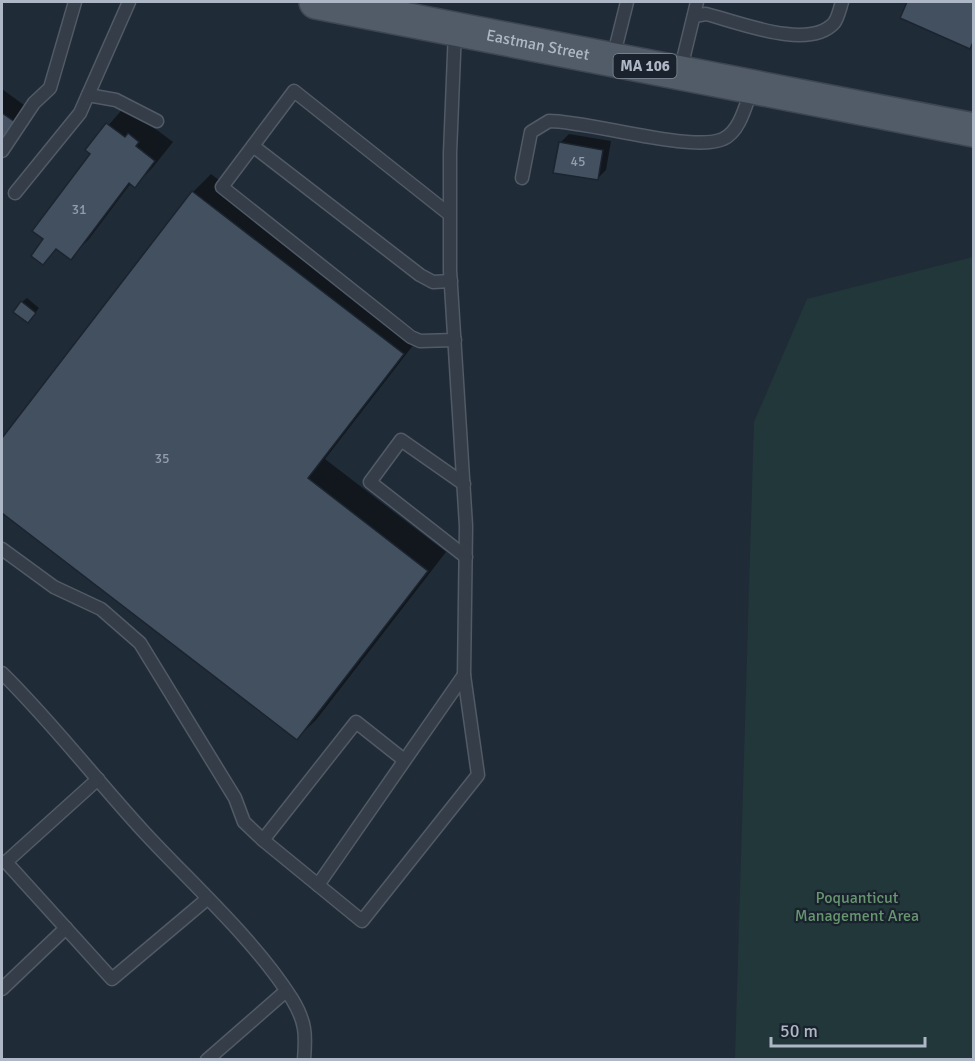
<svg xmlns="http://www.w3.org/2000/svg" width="975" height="1061" viewBox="0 0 975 1061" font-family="Signika,sans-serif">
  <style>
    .green { fill: #223739 }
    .shadow { fill: #0007 }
    .building { fill: #435060; stroke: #1b242f; stroke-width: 1.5 }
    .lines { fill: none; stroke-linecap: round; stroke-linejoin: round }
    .lane-casing { stroke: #515a66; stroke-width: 15 }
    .primary-casing { stroke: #3d4652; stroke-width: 36 }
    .lane { stroke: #343d48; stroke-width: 12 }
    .primary { stroke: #525c68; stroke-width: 33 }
    .labels { text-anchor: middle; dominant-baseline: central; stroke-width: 4.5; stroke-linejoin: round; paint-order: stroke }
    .number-label { font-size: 14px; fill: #939dac }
    .shield { fill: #19222d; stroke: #818a97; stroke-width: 1.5 }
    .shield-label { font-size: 15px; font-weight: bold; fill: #aeb7c5 }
    .street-label { font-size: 16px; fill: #aeb7c5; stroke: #19222d }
    .park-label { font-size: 16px; fill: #669570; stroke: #19222d }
  </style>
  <rect width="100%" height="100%" fill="#202b38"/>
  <path class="green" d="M973,257V1059H735L754,422L807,299Z"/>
  <g class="shadow">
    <path d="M909,2H974V43L969,47L902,18Z"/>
    <path d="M2,89L28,108L2,145Z"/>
    <path d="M126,105L157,122L153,127L173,142L153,167L135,186L131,183L89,239L70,258L58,248L43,263L45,239L92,154L87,150Z"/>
    <path d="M569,134L611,141L606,170L597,179L560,143Z"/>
    <path d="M211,174L421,335L325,459L446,552L316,720L297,738L2,511V440L193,192Z"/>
    <path d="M27,298L39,308L32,317L22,302Z"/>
  </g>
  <g class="building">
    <path d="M907,2H974V40L970,49L900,18Z"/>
    <path d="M2,113L15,122L2,141Z"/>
    <path d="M106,123L125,137L128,133L139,142L136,146L155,161L135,188L129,183L71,260L56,249L43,265L31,256L43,239L32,231L90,154L85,150Z"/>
    <path d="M559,142L603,150L598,180L553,173Z"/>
    <path d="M192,191L404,354L308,478L428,571L297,740L2,513V438Z"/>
    <path d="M21,301L36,313L28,323L13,312Z"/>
  </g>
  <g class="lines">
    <defs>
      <g id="lane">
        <path d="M694,16L706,14C738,22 809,51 834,23C838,18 840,8 842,2"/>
        <path d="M613,58L627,2"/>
        <path d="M680,72L697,2"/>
        <path d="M88,95L116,100L157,121"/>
        <path d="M253,146L420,275L433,282L451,281"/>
        <path d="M2,151L34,103L50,88L75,2"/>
        <path d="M522,178L531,132L549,121C589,121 692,153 723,139C740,132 746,104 752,88"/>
        <path d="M15,193L80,113L129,2"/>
        <path d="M449,214L294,91L222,187L411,337L420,341L455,340"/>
        <path d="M464,484L401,440L370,482L466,557"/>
        <path d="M2,549L54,587L101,609L140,643L235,798L244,822L263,840"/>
        <path d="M2,673C53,723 96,780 144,832C192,884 255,940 292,999C306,1022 306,1034 304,1060"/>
        <path d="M404,760L356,722L263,840L362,921L478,775L464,675L466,526L450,270V153L455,30"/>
        <path d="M98,779L6,862L112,979L207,899"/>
        <path d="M318,885L464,675"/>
        <path d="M2,989L66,928"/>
        <path d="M207,1060L286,991"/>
      </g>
      <g id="primary">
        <path id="s1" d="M316,2L974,130"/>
      </g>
    </defs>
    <use href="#lane" class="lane-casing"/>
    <use href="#primary" class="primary-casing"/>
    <use href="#lane" class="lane"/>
    <use href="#primary" class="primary"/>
  </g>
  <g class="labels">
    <g class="number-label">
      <text x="578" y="161">45</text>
      <text x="79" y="209">31</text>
      <text x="162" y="458">35</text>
    </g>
    <rect class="shield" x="613.5" y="54" width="63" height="24" rx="4.5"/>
    <g class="shield-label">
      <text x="645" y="66">MA 106</text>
    </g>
    <g class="street-label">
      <text stroke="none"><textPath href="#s1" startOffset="226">Eastman Street</textPath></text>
    </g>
    <g class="park-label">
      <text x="857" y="898">Poquanticut<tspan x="857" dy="18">Management Area</tspan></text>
    </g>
  </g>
  <rect width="975" height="1061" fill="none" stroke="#aeb7c5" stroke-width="6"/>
  <path d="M771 1037v9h154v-9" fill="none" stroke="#aeb7c5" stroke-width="3"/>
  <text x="780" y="1037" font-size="18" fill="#aeb7c5" stroke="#19222d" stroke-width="4.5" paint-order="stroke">50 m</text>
</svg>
